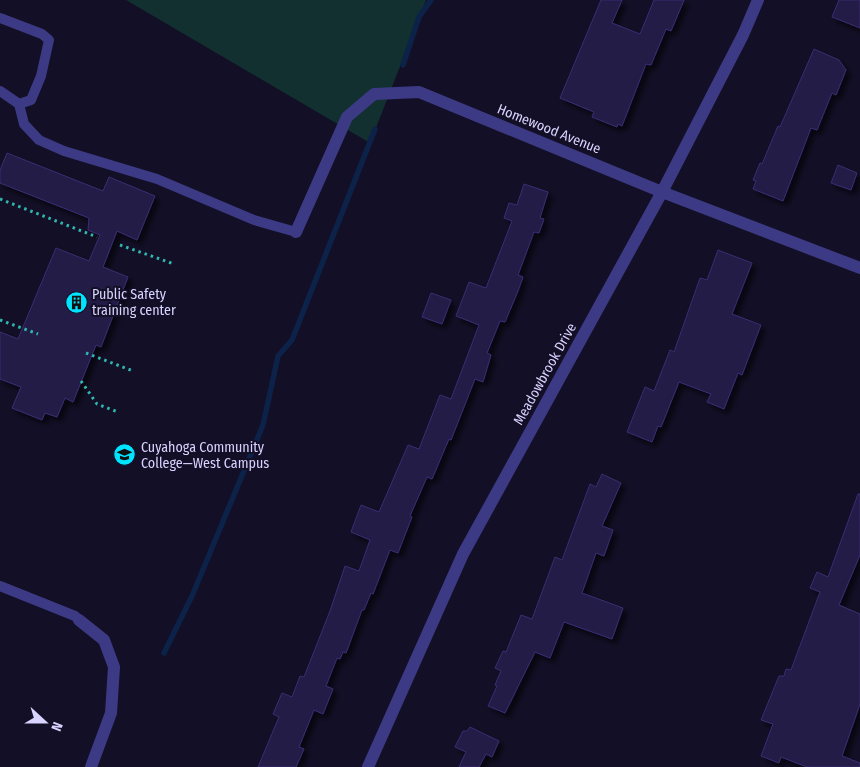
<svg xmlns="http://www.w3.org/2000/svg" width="860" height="767" viewBox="0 0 860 767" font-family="'Fira Sans Condensed',sans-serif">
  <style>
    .green { fill: #12302f }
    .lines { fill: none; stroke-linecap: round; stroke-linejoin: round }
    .stream { stroke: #0c2248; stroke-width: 5.5 }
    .building { fill: #241b47; stroke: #3b2d73; filter: url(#shadow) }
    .path { stroke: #2fb8b0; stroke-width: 3; stroke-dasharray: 2.5 4; stroke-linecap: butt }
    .lane { stroke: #3d3a85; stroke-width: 10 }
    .street { stroke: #3d3a85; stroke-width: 12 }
    .labels { text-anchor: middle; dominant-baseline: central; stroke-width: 4; stroke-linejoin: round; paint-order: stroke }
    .street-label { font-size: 14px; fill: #d9d4ff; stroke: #130f26 }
    .poi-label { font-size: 14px; fill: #d9d4ff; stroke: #130f26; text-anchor: start }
  </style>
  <defs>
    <filter id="shadow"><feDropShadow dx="4.5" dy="4.5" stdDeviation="2.5" flood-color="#0009"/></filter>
  </defs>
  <rect width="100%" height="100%" fill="#130f26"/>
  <path class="green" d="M126,0H426L370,143Z"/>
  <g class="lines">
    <g class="stream">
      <path d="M403,65L419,17L431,0"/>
      <path d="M164,653L192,596L263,425L278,356L292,340L375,129"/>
    </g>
  </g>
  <g class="building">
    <path d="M601,0H622L612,23L640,34L654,0H684L671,31L666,29L651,65L646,64L622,126L618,124L617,127L592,117L594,112L560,98Z"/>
    <path d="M839,0H860V28L832,17Z"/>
    <path d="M814,49L839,60L846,70L836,95L832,93L817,130L811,128L783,201L753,189L756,181L753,180L760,163L762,164L778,126L780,127Z"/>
    <path d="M7,153L103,191L109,177L155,196L137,240L117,231L103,267L128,277L101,347L96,345L73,402L65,398L57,417L45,413L42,420L12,408L21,387L0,379V332L18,339L56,248L89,261L100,235L88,230L89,218L0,183V170Z"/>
    <path d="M838,165L857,173L851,190L831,183Z"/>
    <path d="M524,184L548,192L540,218L544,219L539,233L534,232L518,275L523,277L518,291L505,322L500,321L487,353L491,355L483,382L475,379L451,440L449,439L432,479L427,477L410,516L412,517L398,553L390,550L373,594L371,593L364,610H362L346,653L343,652L340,659L337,658L326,686L333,689L323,714L314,710L299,747L304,749L296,767H258L279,717L273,714L282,693L292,697L300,676L304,677L330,611L345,566L359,571L370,540L351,532L361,505L379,512L408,445L419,449L440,395L451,399L479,325L456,316L469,282L486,288L512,221L504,218L509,203L517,205Z"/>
    <path d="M718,250L752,263L732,314L761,325L742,375L738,373L724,409L707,402L711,394L679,382L661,427L658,426L652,442L627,432L645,387L654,391L670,350L674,352L700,278L707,280Z"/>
    <path d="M431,293L451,300L442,324L422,317Z"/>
    <path d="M602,474L621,483L602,526L613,530L604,556L596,553L582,593L623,608L612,639L564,622L550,658L535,652L505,713L488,706L497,686L495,685L501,671L495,668L503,651L506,652L521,615L532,619L555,557L562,560L590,484L596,487Z"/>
    <path d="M858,494H860V555L839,605L860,614V704L842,756L860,763V767H807L781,757L779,763L761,756L773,724L761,720L779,676H784L786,669L791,670L820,592L810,588L817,572L828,577Z"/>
    <path d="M470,727L499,741L492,757L486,754L479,767H459L466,752L455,747L463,731H467Z"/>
  </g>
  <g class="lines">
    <g class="path">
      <path d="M0,199L97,237"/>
      <path d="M120,245L174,264"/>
      <path d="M0,320L38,334"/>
      <path d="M86,353L133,371"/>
      <path d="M81,381L97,404L118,412"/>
    </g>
    <g class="lane">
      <path d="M0,18L42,34L49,40L41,76L31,100L19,104"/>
      <path d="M0,91L19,104L24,124L39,140L64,151L157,179L254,220L296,232"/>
      <path d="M0,586L75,616L79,620"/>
    </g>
    <g class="street">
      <path d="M296,232L347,117L374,94L419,92L662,192L860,268"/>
      <path d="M79,620L104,640L114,667L111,713L91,767"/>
      <path d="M368,767L463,554L662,192L743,35L758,0"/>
    </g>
  </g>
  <defs>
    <symbol id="building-disc" viewBox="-11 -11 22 22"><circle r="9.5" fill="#00e5ff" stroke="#130f26"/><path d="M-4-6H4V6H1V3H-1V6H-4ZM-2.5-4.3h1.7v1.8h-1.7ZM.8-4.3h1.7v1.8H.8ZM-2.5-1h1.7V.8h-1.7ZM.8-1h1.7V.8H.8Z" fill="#111"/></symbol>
    <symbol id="university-disc" viewBox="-11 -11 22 22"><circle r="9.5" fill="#00e5ff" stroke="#130f26"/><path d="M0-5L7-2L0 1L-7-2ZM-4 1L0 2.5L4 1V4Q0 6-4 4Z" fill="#111"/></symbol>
  </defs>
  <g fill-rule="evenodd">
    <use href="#building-disc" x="64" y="290" width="25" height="25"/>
    <use href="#university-disc" x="112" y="442" width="25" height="25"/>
  </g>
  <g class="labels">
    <g class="street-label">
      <text transform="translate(549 129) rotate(22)">Homewood Avenue</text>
      <text transform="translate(545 374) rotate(-61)">Meadowbrook Drive</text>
    </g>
    <g class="poi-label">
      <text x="92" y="294">Public Safety<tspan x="92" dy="16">training center</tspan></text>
      <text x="141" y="447">Cuyahoga Community<tspan x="141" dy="16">College—West Campus</tspan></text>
    </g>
  </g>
  <g transform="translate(45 722) rotate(111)" stroke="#130f26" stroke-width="4" paint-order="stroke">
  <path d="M0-4L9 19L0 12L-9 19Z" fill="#d9d4ff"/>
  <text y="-8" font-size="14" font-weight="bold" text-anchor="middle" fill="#d9d4ff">N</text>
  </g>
</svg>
